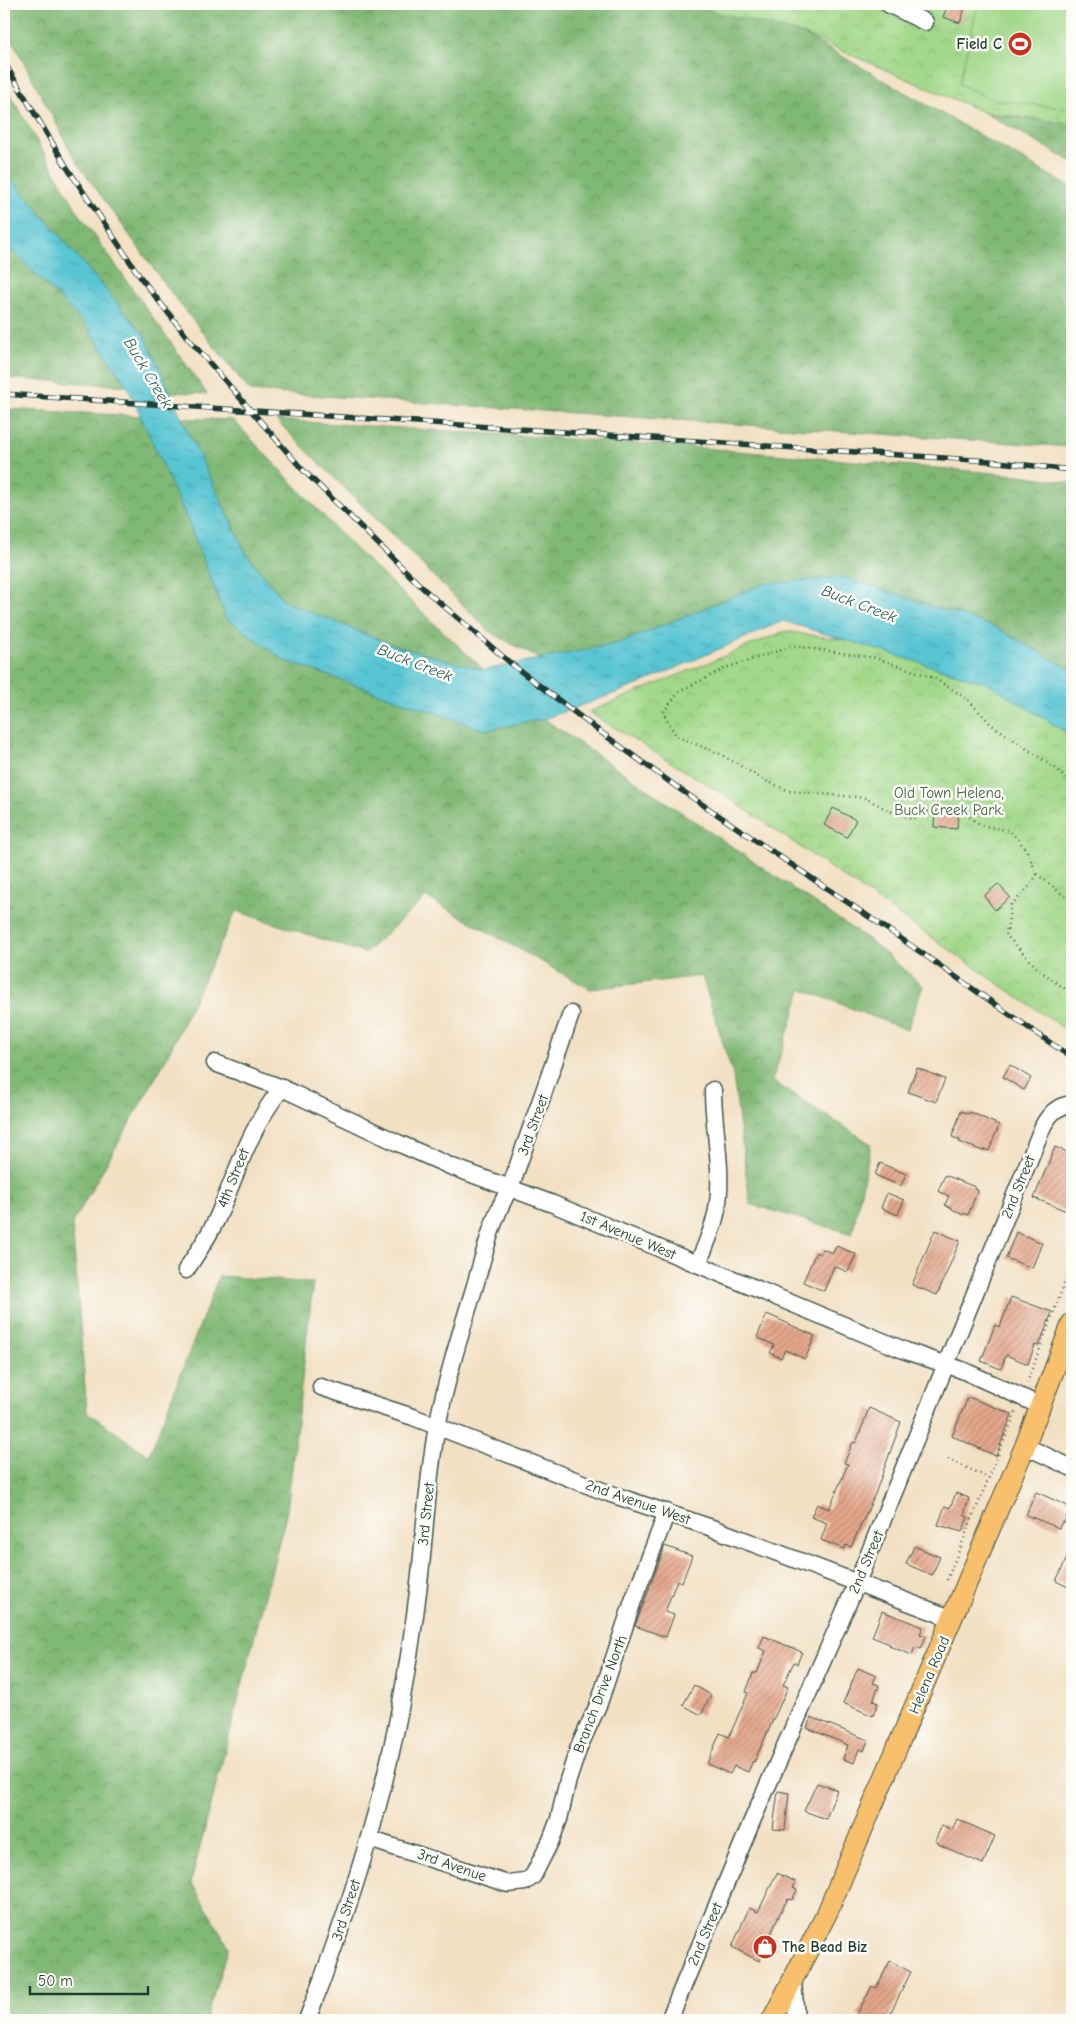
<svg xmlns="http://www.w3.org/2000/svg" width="1076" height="2024" viewBox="0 0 1076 2024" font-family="'Comic Neue',sans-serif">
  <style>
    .forest { fill: url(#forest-crowns); stroke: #507a54 }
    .park { fill: url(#park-crowns); stroke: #608a5e }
    .pitch { fill: #a1d889; stroke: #608a5e }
    .water { fill: url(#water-ripples); stroke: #3c8184 }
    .building { fill: url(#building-hatch) }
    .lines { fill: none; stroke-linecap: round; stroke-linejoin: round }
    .minor-casing { stroke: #3f5549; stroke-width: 19 }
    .major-casing { stroke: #3f5549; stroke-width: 22 }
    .path { stroke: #3f5549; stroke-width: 2.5; stroke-dasharray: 1 4; stroke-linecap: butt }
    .minor { stroke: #fff; stroke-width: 16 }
    .major { stroke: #f8bf6c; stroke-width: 20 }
    .rail-casing { stroke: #1f3d34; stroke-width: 5.5 }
    .rail { stroke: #fdfcf7; stroke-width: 4; stroke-dasharray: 11; stroke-linecap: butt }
    .labels { text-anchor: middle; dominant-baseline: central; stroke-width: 5; stroke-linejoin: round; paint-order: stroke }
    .poi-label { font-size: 15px; font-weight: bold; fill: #1f3d34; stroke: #fdfcf7; text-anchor: end }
    .park-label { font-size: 15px; fill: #406449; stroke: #fdfcf7 }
    .street-label { font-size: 15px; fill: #1f3d34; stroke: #fdfcf7 }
    .water-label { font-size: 16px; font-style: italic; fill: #2e5f5c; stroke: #fdfcf7 }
  </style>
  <defs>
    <pattern id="forest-crowns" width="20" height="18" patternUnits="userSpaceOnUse" patternTransform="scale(1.25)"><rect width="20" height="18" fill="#80b875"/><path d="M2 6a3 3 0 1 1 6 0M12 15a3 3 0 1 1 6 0" fill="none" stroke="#689761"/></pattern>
    <pattern id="park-crowns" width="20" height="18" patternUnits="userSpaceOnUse" patternTransform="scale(1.25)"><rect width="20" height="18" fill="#a1d889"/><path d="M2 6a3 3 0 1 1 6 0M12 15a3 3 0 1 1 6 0" fill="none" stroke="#8aba77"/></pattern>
    <pattern id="water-ripples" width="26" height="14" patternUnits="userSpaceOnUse" patternTransform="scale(1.25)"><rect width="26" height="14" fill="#59c5d3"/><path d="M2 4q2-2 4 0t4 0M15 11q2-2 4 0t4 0" fill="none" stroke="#49a1ac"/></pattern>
    <pattern id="building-hatch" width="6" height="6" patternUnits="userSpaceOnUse" patternTransform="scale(1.25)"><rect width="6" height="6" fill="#e5a88c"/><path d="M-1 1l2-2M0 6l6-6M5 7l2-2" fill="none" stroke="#b98a73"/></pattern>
  </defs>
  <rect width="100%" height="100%" fill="#fdfcf7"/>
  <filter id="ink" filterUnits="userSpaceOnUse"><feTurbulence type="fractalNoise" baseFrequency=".02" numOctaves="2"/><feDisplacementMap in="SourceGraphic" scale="10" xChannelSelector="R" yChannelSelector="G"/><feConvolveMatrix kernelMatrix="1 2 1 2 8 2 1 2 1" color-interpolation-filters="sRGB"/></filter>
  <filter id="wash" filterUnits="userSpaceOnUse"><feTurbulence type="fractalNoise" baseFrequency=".0096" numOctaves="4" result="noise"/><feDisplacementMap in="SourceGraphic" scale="20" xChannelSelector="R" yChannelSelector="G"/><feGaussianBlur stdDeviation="1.12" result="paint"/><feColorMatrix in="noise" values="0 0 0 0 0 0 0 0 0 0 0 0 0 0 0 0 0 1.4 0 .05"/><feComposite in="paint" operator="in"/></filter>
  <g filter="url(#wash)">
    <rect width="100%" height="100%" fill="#f2e0c3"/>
    <g class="forest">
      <path d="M4,4H685L803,34L1072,188V447L250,391L172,294L76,161L4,25Z"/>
      <path d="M4,84L78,212L207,394L170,392L145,336L4,170Z"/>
      <path d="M983,112L1072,124V162Z"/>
      <path d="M4,242L88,327L127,386L4,378Z"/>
      <path d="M4,409L141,416L188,521L226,618L284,660L484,730L544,719L872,942L923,986L907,1030L802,989L772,1081L871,1144L852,1234L750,1204L733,1075L702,976L590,989L426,897L365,953L236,911L165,1061L72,1224L87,1412L149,1456L219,1276L313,1283L287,1511L191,1882L229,1947L205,2020H4Z"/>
      <path d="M181,418L233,420L353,547L484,670L399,647L285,602L247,555Z"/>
      <path d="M276,420L679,446L1028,476L1072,483V531L1064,556L1072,559V670L993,626L763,584L620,643L540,659L490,632Z"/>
    </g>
    <g class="park">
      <path d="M685,4H1072V124L983,112L803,34Z"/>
      <path d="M785,631L851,641L990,684L1072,736V1034L723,794L589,712Z"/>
    </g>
    <path class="pitch" d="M978,4H1072V109L994,100L959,84Z"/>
    <path class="water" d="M4,170L145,336L189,434L247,555L285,602L399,647L484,670L620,643L763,584L844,577L993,626L1072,670V736L990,684L783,621L635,686L544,719L485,730L284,660L226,618L188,521L127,386L88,327L4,242Z"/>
    <g id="blocks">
      <g class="building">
        <path d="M948,4H966L960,23L943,17Z"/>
        <path d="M833,808L856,820L847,837L824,825Z"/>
        <path d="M935,811L958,813L957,829L934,827Z"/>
        <path d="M998,884L1010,897L995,910L984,896Z"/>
        <path d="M1010,1065L1031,1078L1024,1090L1003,1077Z"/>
        <path d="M917,1068L945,1079L936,1102L908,1092Z"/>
        <path d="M961,1111L969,1114L970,1112L999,1125L989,1151L984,1149L983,1151L959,1142L960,1140L952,1137Z"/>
        <path d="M1055,1147L1072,1154V1213L1034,1198Z"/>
        <path d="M880,1163L906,1174L901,1186L875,1175Z"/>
        <path d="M945,1175L975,1187L974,1189L978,1190L968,1215L964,1213L963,1215L945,1205L949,1196L938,1191Z"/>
        <path d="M887,1193L904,1200L898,1215L881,1208Z"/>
        <path d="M935,1230L960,1241L937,1295L912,1285Z"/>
        <path d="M1016,1232L1042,1243L1032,1268L1006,1258Z"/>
        <path d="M836,1246L856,1254L848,1272L834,1266L824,1291L803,1282L816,1252L820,1254L822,1249L833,1253Z"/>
        <path d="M1011,1297L1052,1312L1039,1346L1035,1345L1028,1364L1006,1355L1001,1369L981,1361L995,1325L1000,1327Z"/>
        <path d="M767,1314L815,1336L805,1359L785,1350L781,1358L770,1353L774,1345L757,1337Z"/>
        <path d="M968,1397L1012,1414L996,1456L952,1436Z"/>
        <path d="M869,1408L901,1422L875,1494L851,1547L846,1545L844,1549L821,1540L827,1523L811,1517L817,1504L829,1509L848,1464L844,1463L853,1442L856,1443Z"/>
        <path d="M1036,1492L1068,1506L1067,1508L1070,1509L1064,1523L1062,1522L1059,1528L1026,1515Z"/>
        <path d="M956,1493L969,1498L964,1515L968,1517L962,1532L938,1525L945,1506L950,1508Z"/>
        <path d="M665,1546L692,1556L682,1582L677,1580L665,1612L674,1615L666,1637L635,1626Z"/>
        <path d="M914,1546L940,1557L932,1575L906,1564Z"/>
        <path d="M1072,1547V1589L1056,1581Z"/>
        <path d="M882,1611L923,1627L920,1634L926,1636L921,1649L915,1647L912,1655L889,1646L890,1644L872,1637Z"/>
        <path d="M764,1636L802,1652L797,1664L794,1662L783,1685L788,1687L754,1762L753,1761L748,1772L734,1766L730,1774L707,1764L720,1733L729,1737L748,1693L746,1692L753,1673H757L766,1651L759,1648Z"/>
        <path d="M858,1668L876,1676L873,1683L879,1685L873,1701L878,1703L873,1716L843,1703Z"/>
        <path d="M694,1685L711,1695L701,1715L683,1705Z"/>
        <path d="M811,1717L868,1740L864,1751L859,1749L854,1763L843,1759L848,1745L807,1728Z"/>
        <path d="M817,1783L837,1790L826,1819L804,1811Z"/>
        <path d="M778,1791L789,1793L785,1830L773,1829Z"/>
        <path d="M957,1819L995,1836L983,1864L938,1844L939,1843L935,1841L942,1825L952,1830Z"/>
        <path d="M777,1873L796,1882L793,1888L797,1890L792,1900L788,1899L782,1909L759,1961L732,1947L749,1908L758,1912Z"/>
        <path d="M890,1961L911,1972L887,2020H870L857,2014L872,1986L876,1988Z"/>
      </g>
    </g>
  </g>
  <g filter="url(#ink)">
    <use href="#blocks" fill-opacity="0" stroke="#3f5549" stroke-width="1"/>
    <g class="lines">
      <defs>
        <g id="minor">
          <path d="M888,4L925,22"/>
          <path d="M215,1063L282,1088L398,1143L450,1166L553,1204L906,1351L962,1370L1041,1406"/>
          <path d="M698,1264C705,1246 714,1228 717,1209C724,1170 713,1129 713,1090"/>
          <path d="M186,1270C198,1252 211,1233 219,1214C238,1170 251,1125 282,1088"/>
          <path d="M321,1387L413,1417L608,1493L712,1528L953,1619"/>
          <path d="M1025,1446L1072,1468"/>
          <path d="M369,1839L508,1884L525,1882L533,1876L551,1840L559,1819L568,1780L579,1747L599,1703L633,1601L667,1512"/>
          <path d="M793,1980L796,2020"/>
          <path d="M307,2020C349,1910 386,1797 405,1680C412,1639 418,1597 422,1556C426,1512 429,1469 437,1427C446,1380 460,1335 474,1289C484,1255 492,1218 510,1188L571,1014"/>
          <path d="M669,2020L752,1821L857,1583L1043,1126C1050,1113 1057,1106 1072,1104"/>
        </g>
        <path id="major" d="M772,2020L827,1913L1025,1446L1072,1323"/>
      </defs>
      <use href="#minor" class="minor-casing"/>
      <use href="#major" class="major-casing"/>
      <g class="path">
        <path d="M1072,787L1058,770L992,725L966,698L934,678L876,658L794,646L728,667L680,691L663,712L676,736L720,754L764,780L789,791L865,798L892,812L913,819L934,808L957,809L981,825L1010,831L1026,849L1037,874L1072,902"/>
        <path d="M1037,874L1031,885L1011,905L1006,935L1039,970L1072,994"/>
        <path d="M1027,1383L1072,1263"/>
        <path d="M948,1459L989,1478"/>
        <path d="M947,1580L1016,1411"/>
      </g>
      <use href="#minor" class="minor"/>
      <use href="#major" class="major"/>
      <defs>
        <g id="rail">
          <path d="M4,62L66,166L141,278L187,337L302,469L425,590L514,666L595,728L681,790L893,933L1072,1058"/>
          <path d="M4,394L989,461L1072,470"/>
        </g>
      </defs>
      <use href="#rail" class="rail-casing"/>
      <use href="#rail" class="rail"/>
    </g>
  </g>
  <defs>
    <symbol id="stadium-disc" viewBox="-11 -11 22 22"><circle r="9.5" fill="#c8321e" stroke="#fdfcf7"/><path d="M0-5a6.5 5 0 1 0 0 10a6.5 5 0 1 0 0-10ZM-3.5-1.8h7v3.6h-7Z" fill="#fff"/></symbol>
    <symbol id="shop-disc" viewBox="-11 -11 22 22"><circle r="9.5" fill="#c8321e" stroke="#fdfcf7"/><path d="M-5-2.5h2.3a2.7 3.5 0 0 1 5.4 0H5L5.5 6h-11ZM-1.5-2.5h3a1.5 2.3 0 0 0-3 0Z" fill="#fff"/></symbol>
  </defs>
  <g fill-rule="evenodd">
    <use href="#stadium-disc" x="1006" y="30" width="28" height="28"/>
    <use href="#shop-disc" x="751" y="1933" width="28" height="28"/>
  </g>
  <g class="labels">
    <g class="poi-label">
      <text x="1002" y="44">Field C</text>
      <text x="782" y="1947" text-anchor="start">The Bead Biz</text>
    </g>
    <g class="park-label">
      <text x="949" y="793">Old Town Helena,<tspan x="949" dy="17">Buck Creek Park.</tspan></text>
    </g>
    <g class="street-label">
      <text transform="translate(533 1125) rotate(-70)">3rd Street</text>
      <text transform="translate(233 1178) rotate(-68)">4th Street</text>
      <text transform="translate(1018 1187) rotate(-68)">2nd Street</text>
      <text transform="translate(628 1235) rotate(23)">1st Avenue West</text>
      <text transform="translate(638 1502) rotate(19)">2nd Avenue West</text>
      <text transform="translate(426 1514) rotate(-84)">3rd Street</text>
      <text transform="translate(866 1562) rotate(-67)">2nd Street</text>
      <text transform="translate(929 1675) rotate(-67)">Helena Road</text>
      <text transform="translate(600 1694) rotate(-69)">Branch Drive North</text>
      <text transform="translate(452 1865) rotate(19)">3rd Avenue</text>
      <text transform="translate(346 1910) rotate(-72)">3rd Street</text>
      <text transform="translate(705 1934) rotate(-67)">2nd Street</text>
    </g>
    <g class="water-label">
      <text transform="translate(148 373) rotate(59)">Buck Creek</text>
      <text transform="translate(859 604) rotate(21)">Buck Creek</text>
      <text transform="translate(415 663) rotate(21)">Buck Creek</text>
    </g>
  </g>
  <rect width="1076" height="2024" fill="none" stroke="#fdfcf7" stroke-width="20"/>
  <path d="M30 1986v8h118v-8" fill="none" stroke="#1f3d34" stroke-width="2.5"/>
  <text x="38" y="1986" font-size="15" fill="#1f3d34" stroke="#fdfcf7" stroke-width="4" paint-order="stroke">50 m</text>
</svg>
